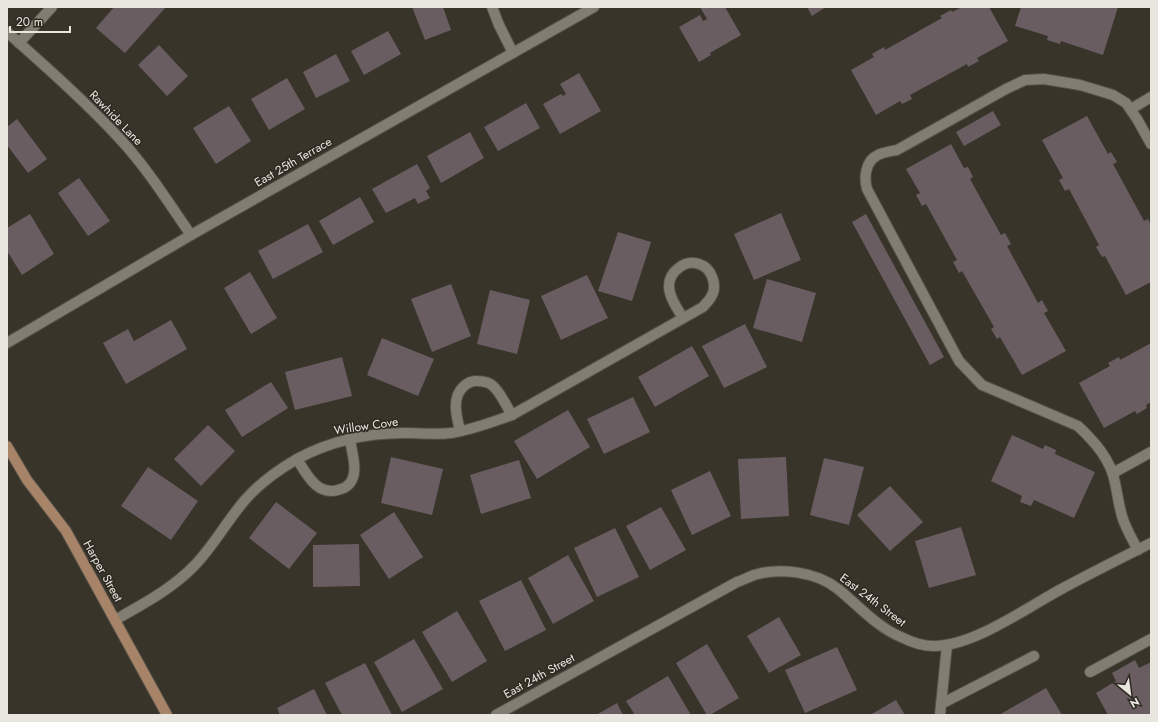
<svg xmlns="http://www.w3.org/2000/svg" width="1158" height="722" viewBox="0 0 1158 722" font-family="Jost,sans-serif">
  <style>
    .building { fill: #695d62 }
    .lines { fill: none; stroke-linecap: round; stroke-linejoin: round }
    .lane-casing { stroke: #545048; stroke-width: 12 }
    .street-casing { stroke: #545048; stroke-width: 12 }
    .secondary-casing { stroke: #545048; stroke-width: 12 }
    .lane { stroke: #827d72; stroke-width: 10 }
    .street { stroke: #827d72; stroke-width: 10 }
    .secondary { stroke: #a78467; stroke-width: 10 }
    .labels { text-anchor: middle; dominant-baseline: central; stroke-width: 3; stroke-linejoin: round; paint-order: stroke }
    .street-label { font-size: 12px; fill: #e9e6e0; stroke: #2e2a21 }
  </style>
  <rect width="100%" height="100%" fill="#38342a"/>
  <g class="building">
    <path d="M114,7H166L125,53L96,28Z"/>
    <path d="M412,7H443L451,30L425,40Z"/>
    <path d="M700,7H725L741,35L710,53L711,55L699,62L679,27L700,15L703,21L707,19Z"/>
    <path d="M807,7H826L812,16Z"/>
    <path d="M962,7H989L1008,41L977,58L979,61L968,67L967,64L910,95L912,99L902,104L900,101L876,115L851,70L874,57L872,54L884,47L885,50L942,18L940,16L951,10L952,12Z"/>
    <path d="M1021,7H1118L1103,55L1061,41L1060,44L1047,40L1048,36L1015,26Z"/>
    <path d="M388,31L401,54L364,75L351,51Z"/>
    <path d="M159,45L188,76L167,96L138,65Z"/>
    <path d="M336,54L350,81L316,98L303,72Z"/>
    <path d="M579,73L601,111L560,134L543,104L561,94L563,96L566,94L560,84Z"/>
    <path d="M287,78L305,109L269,130L251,99Z"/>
    <path d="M526,103L540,128L498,151L484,127Z"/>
    <path d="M229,106L251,141L216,164L193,128Z"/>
    <path d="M993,111L1001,125L964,146L956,132Z"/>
    <path d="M1087,116L1108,154L1111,152L1117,162L1113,164L1144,221L1148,219L1151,225V282L1126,295L1105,256L1102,257L1096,247L1099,245L1069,189L1065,191L1059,180L1063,178L1042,140Z"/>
    <path d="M17,119L47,159L28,173L7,145V127Z"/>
    <path d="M470,132L484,158L441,183L427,156Z"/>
    <path d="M951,144L964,168L968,167L973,177L970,179L1001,235L1005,233L1011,244L1007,246L1038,303L1042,300L1048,311L1044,313L1066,351L1022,375L1000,337L997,339L991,329L994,327L962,271L959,273L953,262L957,260L926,204L922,206L916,195L920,193L906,169Z"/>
    <path d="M417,164L430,188L426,191L430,198L418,204L415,198L386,213L372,189Z"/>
    <path d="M79,178L110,221L88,236L58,193Z"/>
    <path d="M360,197L374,222L333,245L319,221Z"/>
    <path d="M781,213L801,260L754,280L734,234Z"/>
    <path d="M30,214L54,254L22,275L7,251V228Z"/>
    <path d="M866,214L944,357L930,365L852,222Z"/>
    <path d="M308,224L323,252L273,279L258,251Z"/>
    <path d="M618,232L651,242L632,301L598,291Z"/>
    <path d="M250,272L277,318L251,334L224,288Z"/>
    <path d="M587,275L608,318L561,340L541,296Z"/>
    <path d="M767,279L816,293L802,342L753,328Z"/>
    <path d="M451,284L471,336L432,352L411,299Z"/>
    <path d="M490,290L530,300L517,354L477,344Z"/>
    <path d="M171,320L187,349L126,384L103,343L128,329L134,341Z"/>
    <path d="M745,324L767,367L724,388L702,346Z"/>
    <path d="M382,338L434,359L418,396L367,375Z"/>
    <path d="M1151,343V402L1146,405L1147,408L1137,414L1135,411L1104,428L1079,383L1110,366L1108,363L1119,357L1120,360Z"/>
    <path d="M692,346L709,376L655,407L638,377Z"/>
    <path d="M342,357L352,396L295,410L285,372Z"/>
    <path d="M271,382L288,408L242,437L225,410Z"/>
    <path d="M633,397L650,432L604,454L587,419Z"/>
    <path d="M568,410L590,447L537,479L514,441Z"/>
    <path d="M208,425L235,451L201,486L174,459Z"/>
    <path d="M1012,435L1043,449L1045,445L1056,450L1055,454L1095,472L1074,518L1034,500L1031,506L1020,502L1022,496L991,481Z"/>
    <path d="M391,457L443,469L432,515L381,503Z"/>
    <path d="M786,457L789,516L741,519L738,459Z"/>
    <path d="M824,458L864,467L849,525L810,515Z"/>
    <path d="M519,460L531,498L481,514L470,475Z"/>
    <path d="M148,467L198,501L171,540L121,506Z"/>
    <path d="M710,471L731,516L692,535L671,490Z"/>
    <path d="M890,486L923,522L890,551L857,515Z"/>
    <path d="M276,502L317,533L289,569L249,538Z"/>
    <path d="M661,507L686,550L650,570L626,526Z"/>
    <path d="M394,512L423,557L389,579L360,535Z"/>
    <path d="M961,527L976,575L929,588L915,541Z"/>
    <path d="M615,528L639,577L597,597L574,548Z"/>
    <path d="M359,544L360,586L313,587V545Z"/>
    <path d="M568,555L594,601L553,624L528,578Z"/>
    <path d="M521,580L546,630L505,651L479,601Z"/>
    <path d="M457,611L487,661L452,682L422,632Z"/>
    <path d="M779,617L801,655L769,673L747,636Z"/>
    <path d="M414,639L443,689L402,712L374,662Z"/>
    <path d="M707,644L739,698L710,715H707L676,663Z"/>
    <path d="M837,647L857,690L805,713L785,670Z"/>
    <path d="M1135,660L1139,668L1151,662V715H1108L1096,693L1116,681L1112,673Z"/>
    <path d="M365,663L392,715H342L325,683Z"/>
    <path d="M668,676L691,715H635L626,701Z"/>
    <path d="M1046,688L1062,715H999Z"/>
    <path d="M314,689L327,715H280L277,708Z"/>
    <path d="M896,700L905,715H870Z"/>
    <path d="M617,703L623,715H596Z"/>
  </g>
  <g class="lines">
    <defs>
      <g id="lane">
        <path d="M1113,473L1151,452"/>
        <path d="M1138,550C1133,541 1128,532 1124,522C1119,509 1118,496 1115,483C1111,460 1095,442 1078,426L982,385L959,361L867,189C864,178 865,161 878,155C883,152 891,151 897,150L1006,89L1025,80L1044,79L1080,85L1113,95L1126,103L1137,119L1151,144"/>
        <path d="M1090,672L1151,639"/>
        <path d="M941,704L1034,656"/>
        <path d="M940,715L947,645"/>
      </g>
      <g id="street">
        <path d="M492,7L499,25L513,53"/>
        <path d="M7,32C45,66 85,101 120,139C147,168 168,202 191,235"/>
        <path d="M19,43L52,7"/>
        <path d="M1131,109L1151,97"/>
        <path d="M7,343L191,235L594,7"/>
        <path d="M460,431C457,417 451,399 463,387C466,384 471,381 476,381C482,381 489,382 493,386C501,393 506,406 512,415"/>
        <path d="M297,459C307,475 318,498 341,489C348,487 353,481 354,473C356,463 351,449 350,439"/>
        <path d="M115,620C143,604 172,589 195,565C214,545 227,521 245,500C259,484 278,470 297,459C330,441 368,433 405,433C421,433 435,435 451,433C472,430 492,422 512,415L703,307C705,304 709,301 711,297C718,286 712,268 699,264C685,259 669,272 669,286C669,297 677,308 683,318"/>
        <path d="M496,715L737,582C743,580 749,577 754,575C780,567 817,572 838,589C859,606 877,627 901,637C911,642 921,646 933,646C974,647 1030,605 1067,586C1095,571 1123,557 1151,543"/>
      </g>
      <path id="secondary" d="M7,446L27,480L66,531L167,715"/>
    </defs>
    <use href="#lane" class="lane-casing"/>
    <use href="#street" class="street-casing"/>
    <use href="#secondary" class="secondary-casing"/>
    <use href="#lane" class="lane"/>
    <use href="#street" class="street"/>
    <use href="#secondary" class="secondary"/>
  </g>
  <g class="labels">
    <g class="street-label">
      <text transform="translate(116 118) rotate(46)">Rawhide Lane</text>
      <text transform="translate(293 162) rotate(-30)">East 25th Terrace</text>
      <text transform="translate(366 426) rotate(-8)">Willow Cove</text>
      <text transform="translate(103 571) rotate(61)">Harper Street</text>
      <text transform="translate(873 600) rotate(37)">East 24th Street</text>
      <text transform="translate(539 676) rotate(-29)">East 24th Street</text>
    </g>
  </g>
  <rect width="1158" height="722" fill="none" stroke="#e9e6e0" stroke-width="16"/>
  <g transform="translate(1130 694) rotate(151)" stroke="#2e2a21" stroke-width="3" paint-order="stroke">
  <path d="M0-3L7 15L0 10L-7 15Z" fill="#e9e6e0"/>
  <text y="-6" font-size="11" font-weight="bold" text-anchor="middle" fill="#e9e6e0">N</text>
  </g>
  <path d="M10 26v6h60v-6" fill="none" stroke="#e9e6e0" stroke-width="2"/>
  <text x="16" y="26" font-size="12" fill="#e9e6e0" stroke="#2e2a21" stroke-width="3" paint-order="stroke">20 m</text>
</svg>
